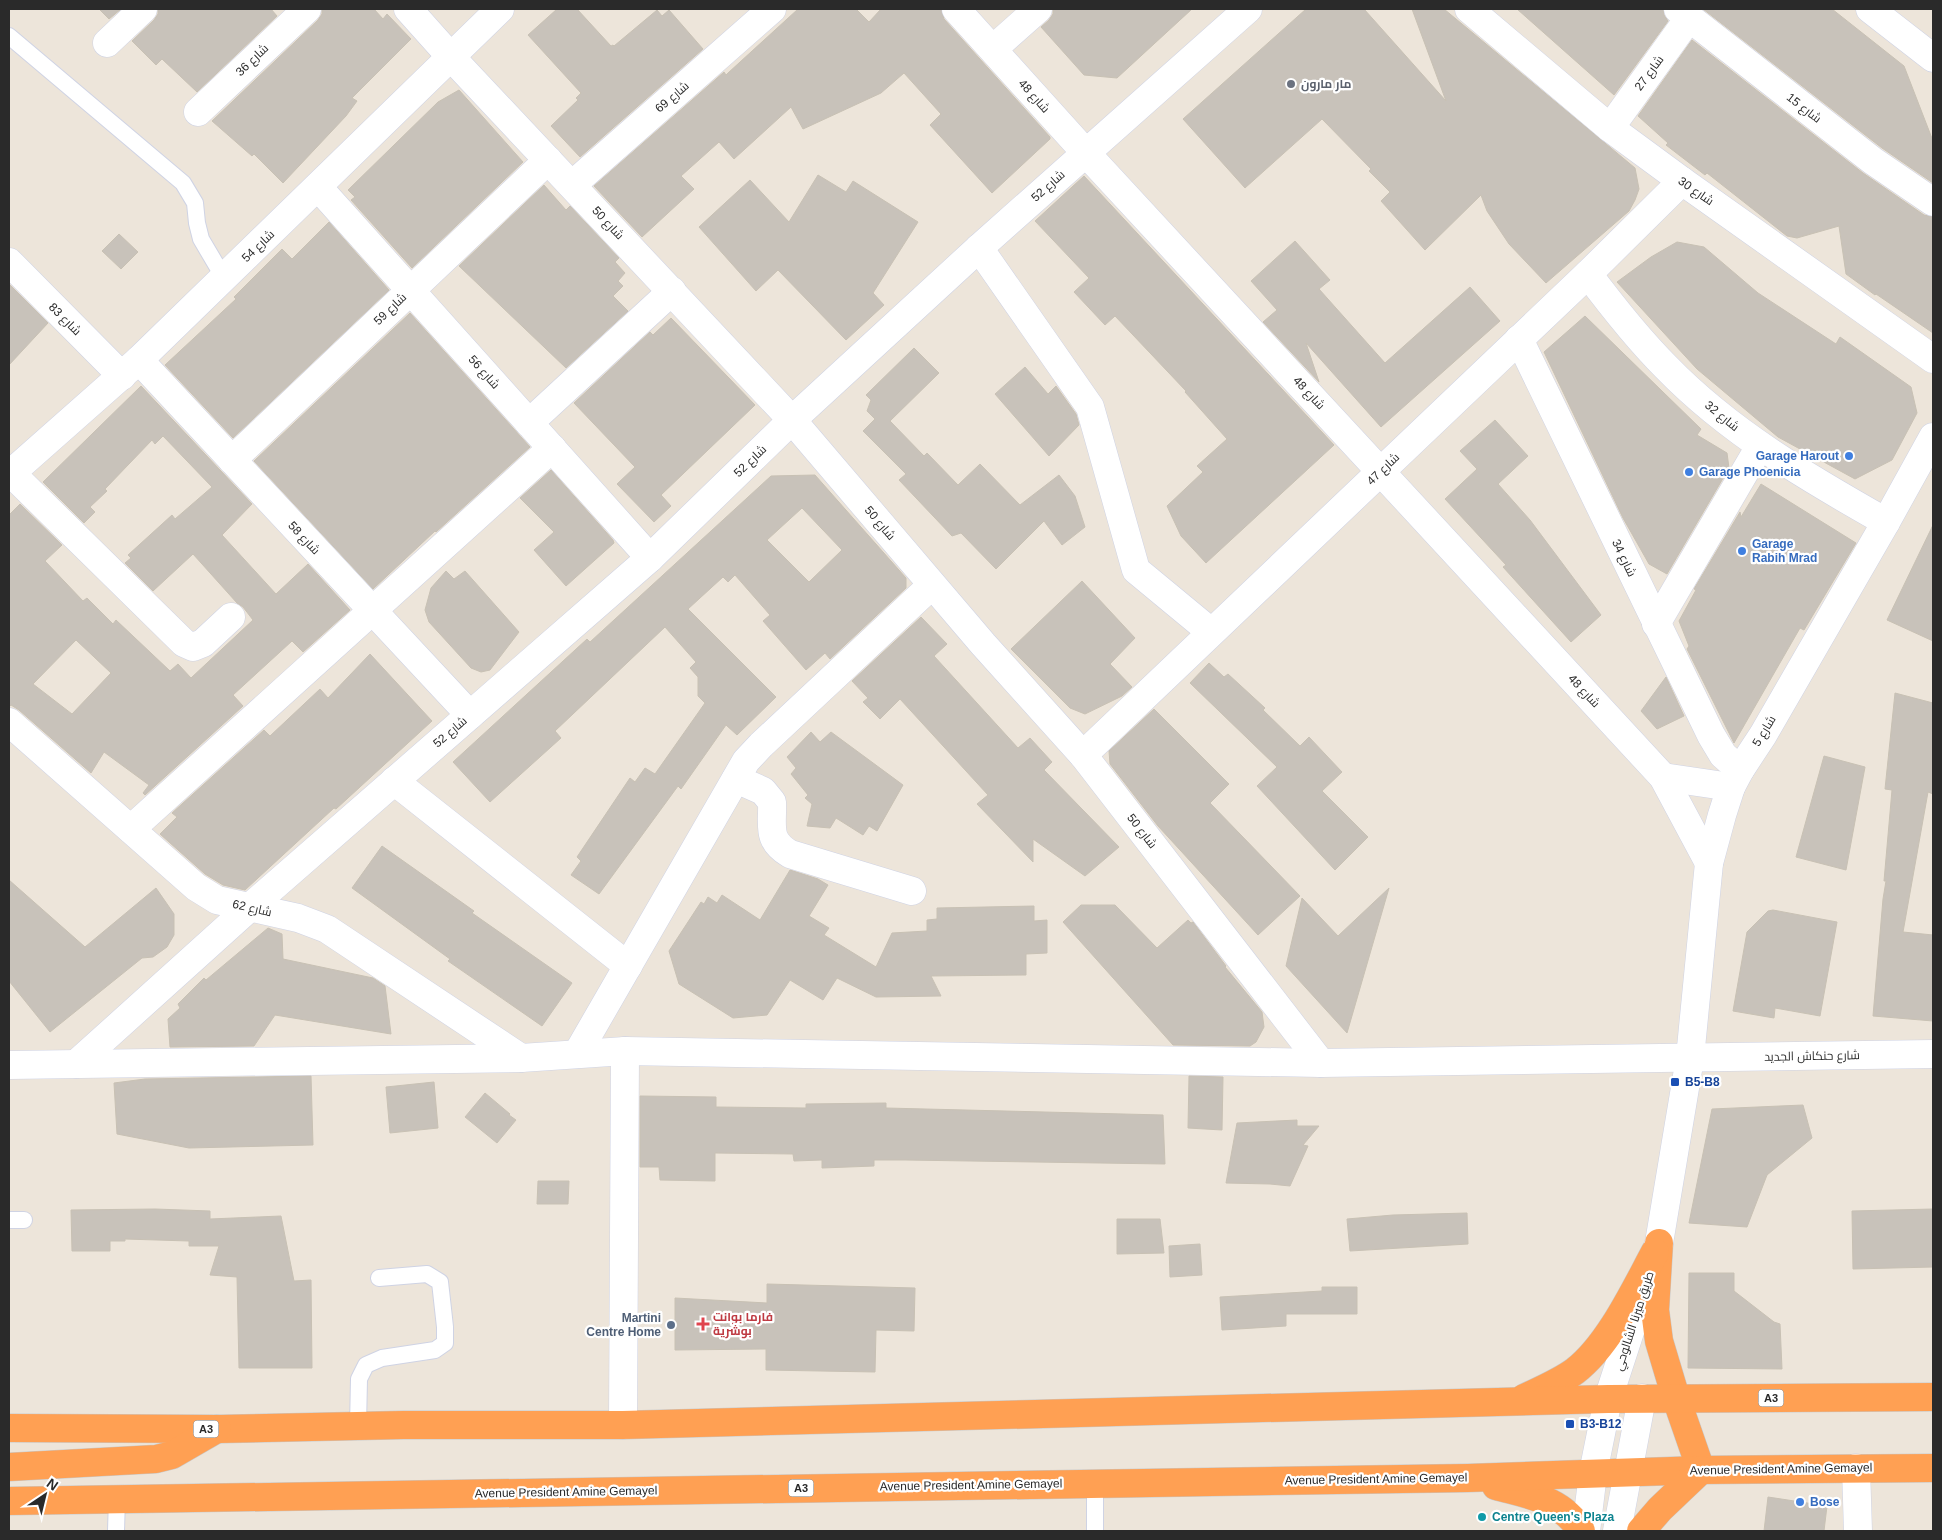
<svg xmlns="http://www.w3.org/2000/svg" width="1942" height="1540" viewBox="0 0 1942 1540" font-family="Arial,Cairo,sans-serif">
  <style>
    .building { fill: #c8c2ba; stroke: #c8c1b4; fill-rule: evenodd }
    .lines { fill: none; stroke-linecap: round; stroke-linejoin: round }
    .lane-casing { stroke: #cfd3e4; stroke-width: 18 }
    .street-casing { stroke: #cfd3e4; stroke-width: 29 }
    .secondary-casing { stroke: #cfd3e4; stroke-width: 29 }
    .highway-casing { stroke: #c8c8c8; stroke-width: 29 }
    .lane { stroke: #fff; stroke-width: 16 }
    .street { stroke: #fff; stroke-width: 28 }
    .secondary { stroke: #fff; stroke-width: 28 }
    .highway { stroke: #ffa053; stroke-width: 28 }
    .worship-dot { fill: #6b7280; stroke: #fff; stroke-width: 2 }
    .shop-dot { fill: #3f7fe0; stroke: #fff; stroke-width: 2 }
    .transit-dot { fill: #1a4fb4; stroke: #fff; stroke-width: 2 }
    .health-dot { fill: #e0444e; stroke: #fff; stroke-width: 2 }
    .service-dot { fill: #5c6f8a; stroke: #fff; stroke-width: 2 }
    .culture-dot { fill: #0f9aa8; stroke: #fff; stroke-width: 2 }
    .labels { text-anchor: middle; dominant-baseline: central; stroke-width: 4.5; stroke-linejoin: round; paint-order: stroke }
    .shield { fill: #fff; stroke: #6a6a6a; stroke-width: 1 }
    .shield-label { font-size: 11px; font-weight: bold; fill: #2a2a2a }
    .street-label { font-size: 12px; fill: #2a2a2a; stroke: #fff }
    .worship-label { font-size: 12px; font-weight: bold; fill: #5b616d; stroke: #fff; text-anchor: start }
    .shop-label { font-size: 12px; font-weight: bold; fill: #366cbe; stroke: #fff; text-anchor: start }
    .transit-label { font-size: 12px; font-weight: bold; fill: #164399; stroke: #fff; text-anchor: start }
    .health-label { font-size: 12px; font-weight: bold; fill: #be3a42; stroke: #fff; text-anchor: start }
    .service-label { font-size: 12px; font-weight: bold; fill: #4e5e75; stroke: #fff; text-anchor: end }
    .culture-label { font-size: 12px; font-weight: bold; fill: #0d838f; stroke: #fff; text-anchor: start }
  </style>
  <rect width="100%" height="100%" fill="#ede5da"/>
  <g class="building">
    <path d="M99,9H121L109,19Z"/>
    <path d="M158,9H271L277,16L197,92L162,59L156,65L132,41L154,20L158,14Z"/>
    <path d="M322,9H374L383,19L387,14L411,39L352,98L357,101L346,116L283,183L254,154L252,156L212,121L318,20L322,14Z"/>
    <path d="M557,9H577L611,46L613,45L614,46L657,10L662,16L669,10L703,49L580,157L551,126L578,100L576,98L581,93L528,35Z"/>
    <path d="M798,9H856L869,22L881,9H941L944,19L1050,137V139L992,193L930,125L941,114L904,73L881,93L803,129L791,107L734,159L719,142L681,176L694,189L642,237L594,186L724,72L726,75L728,73Z"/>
    <path d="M1053,9H1192L1117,78L1084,75L1041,27L1049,20L1053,14Z"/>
    <path d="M1306,9H1364L1446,101L1412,9H1444L1635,168L1639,189L1635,200L1629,211L1546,283L1509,244L1487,211L1481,195L1425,250L1381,201L1390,192L1369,171L1371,169L1322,119L1245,188L1183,119Z"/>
    <path d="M1517,9H1663L1664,15L1668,21L1614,95Z"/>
    <path d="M1703,9H1832L1904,66L1933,141V183L1882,148Z"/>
    <path d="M1692,40L1863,173L1924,215L1933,217V333L1876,294L1875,295L1846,274L1839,226L1797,238L1787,236L1707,173L1705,175L1666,145L1668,143L1638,116Z"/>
    <path d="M459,90L523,162L412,268L351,200L355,197L348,190L438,102Z"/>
    <path d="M818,175L846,192L853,181L918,222L873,293L884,305L846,340L778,270L756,291L699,227L750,180L789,222Z"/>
    <path d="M1084,176L1334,445L1206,563L1181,536L1167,506L1203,472L1197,466L1227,439L1185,392L1186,391L1115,316L1105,325L1074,292L1089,278L1035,221Z"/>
    <path d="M544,185L566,210L570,206L619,258L615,262L625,273L618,281L623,286L613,296L628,311L566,368L459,266Z"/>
    <path d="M329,222L389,290L233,438L165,365L236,299L234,297L282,249L292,259Z"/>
    <path d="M119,234L138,252L121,269L102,251Z"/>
    <path d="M1295,241L1330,280L1319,289L1385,363L1470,287L1500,321L1381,427L1306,343L1319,382L1263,322L1277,310L1251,281Z"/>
    <path d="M1677,242L1704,247L1758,293L1836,344L1840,337L1911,387L1917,413L1892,460L1855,479L1778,437L1697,369L1617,282L1651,257Z"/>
    <path d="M9,284L48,323L9,365Z"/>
    <path d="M410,313L530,447L436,532L435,531L373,589L254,461Z"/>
    <path d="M1585,316L1701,429L1697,435L1727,453L1729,468L1667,574L1649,564L1623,518L1544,352Z"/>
    <path d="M671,318L755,405L661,495L671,506L654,522L617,484L635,467L574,403L650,332L653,335Z"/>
    <path d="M914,348L939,373L890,421L924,456L927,453L958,485L980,464L1020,505L1059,475L1075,496L1085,527L1062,545L1044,521L996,569L961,533L952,536L899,480L906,474L863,431L875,419L867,411L871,400L866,395Z"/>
    <path d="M1025,367L1048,394L1056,386L1076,414L1079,425L1049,456L995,394Z"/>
    <path d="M141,386L252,504L222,535L276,594L308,564L350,610L303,652L292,641L233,695L243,706L145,795L143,793L149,785L104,752L91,773L19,710L11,705L9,707V515L20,504L62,545L45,561L83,601L87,598L113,624L116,620L170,671L178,664L191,678L253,620L243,607L237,603L193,554L153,591L125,563L131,558L128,555L172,515L175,519L212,487L163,436L155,444L152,440L105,489L107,491L90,507L95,512L84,523L43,482ZM76,640L111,673L72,714L33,684Z"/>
    <path d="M1495,420L1528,456L1498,484L1530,520L1601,615L1571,642L1503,567L1506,565L1445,499L1477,469L1460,451Z"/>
    <path d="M551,470L613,540L614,543L566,586L534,550L554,532L520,498Z"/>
    <path d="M815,475L906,578V588L830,659L825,653L806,670L763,621L770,615L735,575L728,582L723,577L688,609L776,697L737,735L726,725L681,789L678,786L599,894L571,875L581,861L577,857L630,778L635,782L645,768L655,774L705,703L698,696V677L690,668L696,662L665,627L555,731L561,738L490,802L453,762L587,639L590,642L771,476ZM802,508L842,550L809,582L767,540Z"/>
    <path d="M1761,484L1856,543L1804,630L1800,628L1734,743L1687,649L1689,646L1679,621L1696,590L1694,589L1740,512L1741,517Z"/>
    <path d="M1933,525V641L1887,620Z"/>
    <path d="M446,571L454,579L465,571L519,632L490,670L481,672L471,668L429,622L425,610L431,588Z"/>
    <path d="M1082,581L1135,638L1110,664L1132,687L1122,696L1085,714L1070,708L1011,649Z"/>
    <path d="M921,617L947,644L934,656L1018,748L1030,738L1052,762L1044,770L1119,847L1085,876L1033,839V862L977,804L988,795L900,699L880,719L863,702L868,698L852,681Z"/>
    <path d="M370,654L432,721L336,809L334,808L245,890L223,885L205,874L160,834L177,817L172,813L264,730L270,736L320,689L328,698Z"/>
    <path d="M1209,663L1224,677L1228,674L1265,708L1263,710L1300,746L1309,737L1342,772L1322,791L1368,837L1335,870L1257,786L1277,767L1190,683Z"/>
    <path d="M1666,677L1684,716L1657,729L1641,711Z"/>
    <path d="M1895,693L1933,703V794L1928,792L1903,932L1933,935V1021L1873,1016L1883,899L1886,881H1884L1892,790L1885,789Z"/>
    <path d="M1154,709L1229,784L1210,803L1300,896L1258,935L1158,826L1110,764L1109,751Z"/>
    <path d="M811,732L820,742L831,732L903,785L877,831L869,826L863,835L836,818L830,828L807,826L812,804L805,798L808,795L791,774L796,768L787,757Z"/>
    <path d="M1824,756L1865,767L1846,870L1796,857Z"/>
    <path d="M382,846L474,911L472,913L572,983L542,1026L448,961L450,959L352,888Z"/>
    <path d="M790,870L818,879L828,885L809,916L829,928L824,935L876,967L892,933L927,931V920L937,919V908L1034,906V921L1047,920V953L1026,954V975L931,976L941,996L876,997L837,978L823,1000L790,980L767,1015L733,1018L679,984L669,951L701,902L704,904L708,897L717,903L722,895L760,920Z"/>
    <path d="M9,880L85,947L156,888L174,914V935L167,947L153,957L142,958L50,1032L9,981Z"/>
    <path d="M1389,888L1347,1033L1286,966L1302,898L1338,936Z"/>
    <path d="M1081,905H1115L1157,948L1188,920L1191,923L1193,922L1226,966L1225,967L1262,1012L1264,1027L1256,1042L1250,1046L1173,1045L1063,922Z"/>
    <path d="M1773,910L1837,922L1820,1016L1775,1008L1774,1018L1733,1011L1747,932L1768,911Z"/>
    <path d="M268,928L282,934L283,959L373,978L385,986L391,1034L275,1015L254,1046L170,1047L168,1019L180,1008L178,1004L204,978L206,980Z"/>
    <path d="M311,1076L313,1145L189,1148L117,1134L114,1083L145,1079Z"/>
    <path d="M1189,1076L1223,1077L1222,1130L1188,1128Z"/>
    <path d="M434,1082L438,1128L390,1133L386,1087Z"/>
    <path d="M485,1093L510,1114L509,1115L516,1120L497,1143L465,1117Z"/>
    <path d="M640,1096L716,1097V1107L806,1108V1104L886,1103V1108L1163,1115L1165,1164L905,1160H874V1166L822,1168V1160L794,1161L793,1154L715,1153V1181L660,1180L659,1167H640Z"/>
    <path d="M1803,1105L1812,1138L1767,1175L1747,1227L1689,1223L1712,1109Z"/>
    <path d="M1297,1120V1126H1319L1303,1145L1308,1146L1290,1186L1270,1184L1226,1183L1237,1123Z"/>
    <path d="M538,1181H569L568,1204H537Z"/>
    <path d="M155,1209L210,1211V1219L281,1216L294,1281L311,1280L312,1368H239L237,1277L210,1275L219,1246H189V1241L125,1239V1241H110V1251H72L71,1210Z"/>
    <path d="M1933,1209V1267L1853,1269L1852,1211Z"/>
    <path d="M1467,1213L1468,1244L1350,1251L1347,1219L1393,1215Z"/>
    <path d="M1117,1219H1160L1164,1253L1117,1254Z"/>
    <path d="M1200,1244L1202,1275L1170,1277L1169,1246Z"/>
    <path d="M1689,1273H1734V1291L1774,1322L1780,1324L1782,1369L1688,1368Z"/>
    <path d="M767,1284L915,1288L914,1331L876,1330L875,1372L766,1370V1349L675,1350V1298L767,1303Z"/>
    <path d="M1322,1287H1357V1314H1286V1326L1222,1330L1220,1297L1322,1291Z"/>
    <path d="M1768,1497L1827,1506L1824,1531H1764Z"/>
  </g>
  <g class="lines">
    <defs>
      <g id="lane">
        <path d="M9,36L183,183L195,203L197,223L201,239L224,278"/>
        <path d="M9,1220H24"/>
        <path d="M358,1426L359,1379L366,1365L382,1358L435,1350L445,1343V1327L440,1282L427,1274L379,1278"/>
        <path d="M116,1531L117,1499"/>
        <path d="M1095,1531V1483"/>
      </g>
      <g id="street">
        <path d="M408,9L450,56L792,420L983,644L1083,755L1321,1063"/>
        <path d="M1469,9L1610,128L1682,181L1933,359"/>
        <path d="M1678,9L1873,161L1933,202"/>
        <path d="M1870,9L1933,58"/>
        <path d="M107,43L143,9"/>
        <path d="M993,49L1038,9"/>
        <path d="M198,112L307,9"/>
        <path d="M1610,128L1689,18"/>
        <path d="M572,185L772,9"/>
        <path d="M318,187L650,558"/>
        <path d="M979,248L1090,407L1136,570L1211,632"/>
        <path d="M9,262L122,376"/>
        <path d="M1588,274C1612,306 1637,338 1666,367C1729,432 1808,478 1886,522"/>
        <path d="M1519,339L1711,735L1723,755L1740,770"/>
        <path d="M139,360L470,715"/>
        <path d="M529,423L672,291"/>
        <path d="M232,460L548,160"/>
        <path d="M11,473L184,643L193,647L203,643L231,617"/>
        <path d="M9,475L139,360L500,9"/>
        <path d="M1656,624L1760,446"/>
        <path d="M9,722L196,887L217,900L298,918L327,929L521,1058"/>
        <path d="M1083,755L1588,274L1682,181"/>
        <path d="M736,779L763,791L772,802C773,826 766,840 790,854L912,891"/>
        <path d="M394,781L628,966"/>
        <path d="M131,829L552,448"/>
        <path d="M577,1054L746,761L761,745L932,585"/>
        <path d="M623,1425L625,1051"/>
        <path d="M1856,1468L1858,1531"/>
      </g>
      <g id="secondary">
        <path d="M956,9L1085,152L1663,777L1709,863"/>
        <path d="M1663,777L1731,787"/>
        <path d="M76,1064L249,908L650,558L792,420L979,248L1248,9"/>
        <path d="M9,1065L521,1058L625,1051L1321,1063L1933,1054"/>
        <path d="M1586,1531L1593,1473L1608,1399L1659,1243L1690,1058L1709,863L1722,815L1731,787L1740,770L1763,735L1886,522L1933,437"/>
        <path d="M1617,1531L1642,1398"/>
      </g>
      <g id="highway">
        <path d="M1659,1243L1655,1310L1659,1341L1676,1398L1701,1470"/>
        <path d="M1524,1398C1541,1390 1560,1382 1575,1371C1609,1345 1635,1289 1655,1252"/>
        <path d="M9,1428L219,1429L403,1425H623L1608,1399L1933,1397"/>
        <path d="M9,1467L156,1459L172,1455L217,1429"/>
        <path d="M1496,1486C1529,1495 1562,1499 1581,1531"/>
        <path d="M9,1501L1468,1478L1701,1470L1933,1468"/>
        <path d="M1641,1531L1660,1509L1701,1470"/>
      </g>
    </defs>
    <use href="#lane" class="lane-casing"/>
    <use href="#street" class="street-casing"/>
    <use href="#secondary" class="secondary-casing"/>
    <use href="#highway" class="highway-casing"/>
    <use href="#lane" class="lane"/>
    <use href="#street" class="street"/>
    <use href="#secondary" class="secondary"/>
    <use href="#highway" class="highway"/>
  </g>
  <circle class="worship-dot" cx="1291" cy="84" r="5"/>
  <g class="shop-dot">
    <circle cx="1849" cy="456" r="5"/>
    <circle cx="1689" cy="472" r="5"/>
    <circle cx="1742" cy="551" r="5"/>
    <circle cx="1800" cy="1502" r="5"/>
  </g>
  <g class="transit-dot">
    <rect x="1670" y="1077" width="10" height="10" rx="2.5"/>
    <rect x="1565" y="1419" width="10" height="10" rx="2.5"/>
  </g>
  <path class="health-dot" d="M700.5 1316.5h5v5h5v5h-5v5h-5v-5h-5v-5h5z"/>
  <circle class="service-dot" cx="671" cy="1325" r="5"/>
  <circle class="culture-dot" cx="1482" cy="1517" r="5"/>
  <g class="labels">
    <g class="shield">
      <rect x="1758.5" y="1389.5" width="25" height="17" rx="4"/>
      <rect x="193.5" y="1420.5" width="25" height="17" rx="4"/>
      <rect x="788.5" y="1479.5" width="25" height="17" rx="4"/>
    </g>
    <g class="shield-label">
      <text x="1771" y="1398">A3</text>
      <text x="206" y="1429">A3</text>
      <text x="801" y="1488">A3</text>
    </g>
    <g class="street-label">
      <text transform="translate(252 60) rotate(-44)">شارع 36</text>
      <text transform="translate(1649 73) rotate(-54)">شارع 27</text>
      <text transform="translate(1034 96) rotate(48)">شارع 48</text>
      <text transform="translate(672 97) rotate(-41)">شارع 69</text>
      <text transform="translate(1804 108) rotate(38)">شارع 15</text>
      <text transform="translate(1048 186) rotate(-42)">شارع 52</text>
      <text transform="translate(1696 191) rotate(35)">شارع 30</text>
      <text transform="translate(608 223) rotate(47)">شارع 50</text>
      <text transform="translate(258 246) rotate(-44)">شارع 54</text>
      <text transform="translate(390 309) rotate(-44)">شارع 59</text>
      <text transform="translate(65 319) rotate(45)">شارع 83</text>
      <text transform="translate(484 372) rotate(48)">شارع 56</text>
      <text transform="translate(1309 393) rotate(47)">شارع 48</text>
      <text transform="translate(1722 416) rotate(39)">شارع 32</text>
      <text transform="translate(750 461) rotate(-44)">شارع 52</text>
      <text transform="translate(1383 469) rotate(-44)">شارع 47</text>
      <text transform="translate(880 523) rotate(50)">شارع 50</text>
      <text transform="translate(304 538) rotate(47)">شارع 58</text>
      <text transform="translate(1624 558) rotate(64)">شارع 34</text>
      <text transform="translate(1584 691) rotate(47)">شارع 48</text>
      <text transform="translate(1764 731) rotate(-59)">شارع 5</text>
      <text transform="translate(450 732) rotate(-41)">شارع 52</text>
      <text transform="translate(1142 831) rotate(52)">شارع 50</text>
      <text transform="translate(252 908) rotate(13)">شارع 62</text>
      <text transform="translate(1812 1056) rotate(-1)">شارع حنكاش الجديد</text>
      <text transform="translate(1634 1321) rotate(-72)">طريق ميرنا الشالوحي</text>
      <text transform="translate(1781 1469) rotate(-1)">Avenue President Amine Gemayel</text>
      <text transform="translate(1376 1479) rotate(-1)">Avenue President Amine Gemayel</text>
      <text transform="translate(971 1485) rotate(-1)">Avenue President Amine Gemayel</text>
      <text transform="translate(566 1492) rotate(-1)">Avenue President Amine Gemayel</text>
    </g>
    <g class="worship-label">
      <text x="1301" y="84">مار مارون</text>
    </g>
    <g class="shop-label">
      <text x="1839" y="456" text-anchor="end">Garage Harout</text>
      <text x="1699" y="472">Garage Phoenicia</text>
      <text x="1752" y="544">Garage<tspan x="1752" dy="14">Rabih Mrad</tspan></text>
      <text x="1810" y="1502">Bose</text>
    </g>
    <g class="transit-label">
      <text x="1685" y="1082">B5-B8</text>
      <text x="1580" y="1424">B3-B12</text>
    </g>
    <g class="health-label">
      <text x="713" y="1317">فارما بوانت<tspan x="713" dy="14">بوشرية</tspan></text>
    </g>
    <g class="service-label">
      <text x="661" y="1318">Martini<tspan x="661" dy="14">Centre Home</tspan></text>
    </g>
    <g class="culture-label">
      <text x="1492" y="1517">Centre Queen's Plaza</text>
    </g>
  </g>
  <rect width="1942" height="1540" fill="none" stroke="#2a2a2a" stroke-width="20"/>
  <g transform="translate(45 1495) rotate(35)" stroke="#ffffff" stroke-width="4" paint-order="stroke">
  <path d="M0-4L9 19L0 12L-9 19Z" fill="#2a2a2a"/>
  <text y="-8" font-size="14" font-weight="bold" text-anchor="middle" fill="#2a2a2a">N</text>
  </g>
</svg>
